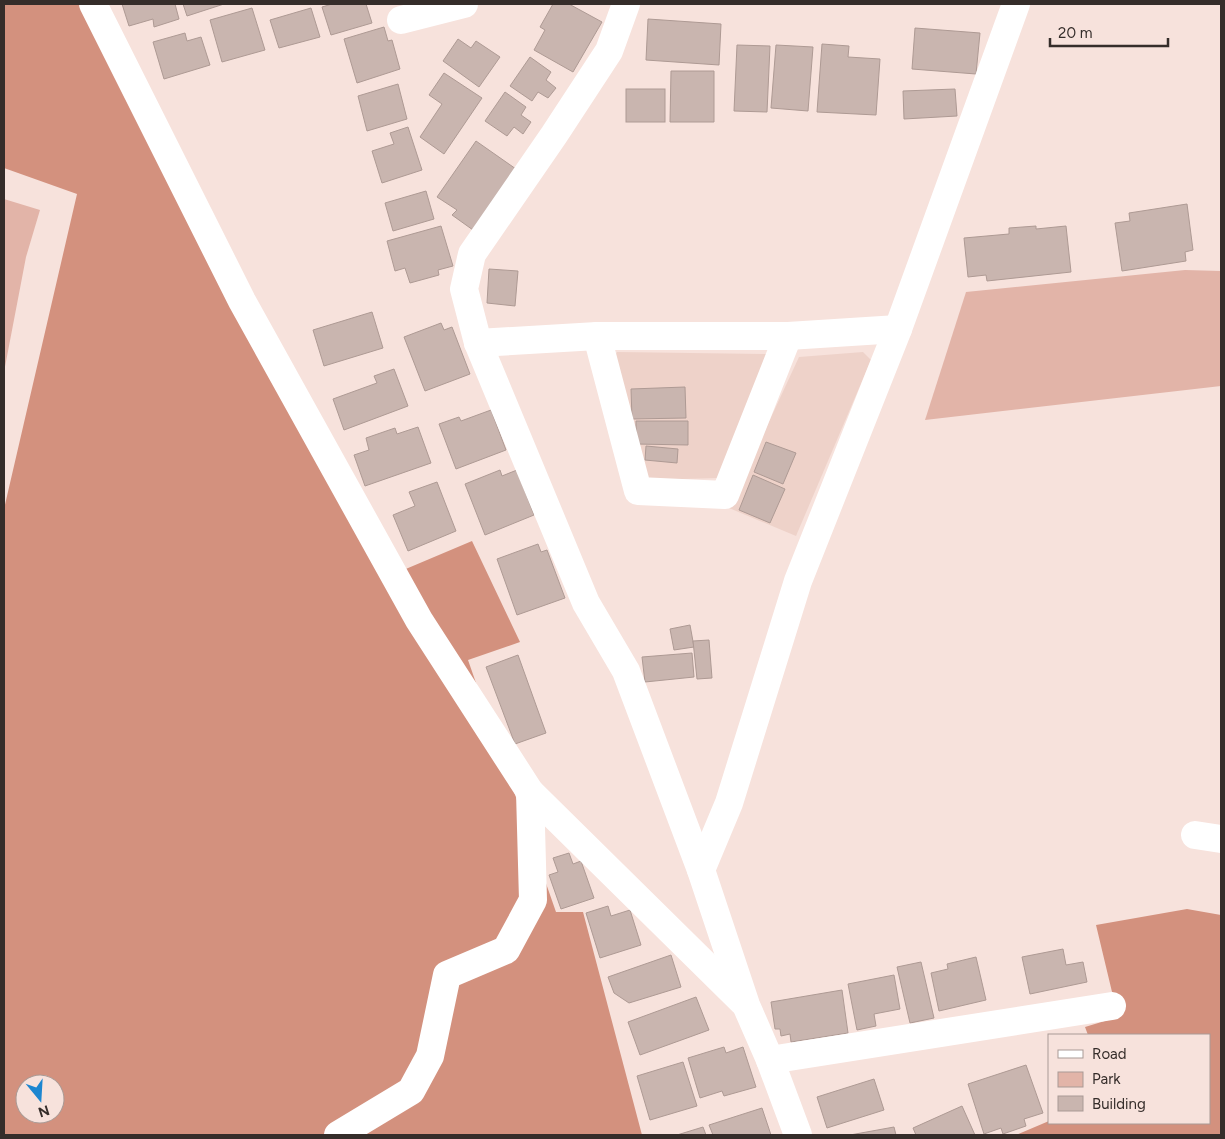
<svg xmlns="http://www.w3.org/2000/svg" width="1225" height="1139" viewBox="0 0 1225 1139" font-family="Figtree,sans-serif">
  <style>
    .built { fill: #eed2c9 }
    .green { fill: #e2b4a8 }
    .forest { fill: #d3917e; fill-rule: evenodd }
    .building { fill: #c9b5af; stroke: #ae9a94 }
    .lines { fill: none; stroke-linecap: round; stroke-linejoin: round }
    .minor { stroke: #fff; stroke-width: 28 }
  </style>
  <rect width="100%" height="100%" fill="#f7e2dc"/>
  <g class="built">
    <path d="M617,352L768,354L718,478L647,480L611,365Z"/>
    <path d="M863,352L871,360L796,536L729,508L799,357Z"/>
  </g>
  <g class="green">
    <path d="M4,199L40,210L26,257L4,372Z"/>
    <path d="M1185,270L1221,271V386L925,420L966,292Z"/>
  </g>
  <g class="forest">
    <path d="M4,4H80L401,571L472,541L520,642L468,660L556,912H583L642,1135H4V509L77,194L4,168ZM25,1084H55V1114H25Z"/>
    <path d="M1187,909L1221,915V1135H1016L1049,1121V1123H1209V1035H1088L1085,1027L1118,1017L1096,925Z"/>
  </g>
  <g class="building">
    <path d="M122,4H175L179,19L154,27L153,19L129,26Z"/>
    <path d="M183,4H224L187,16Z"/>
    <path d="M332,4H366L372,23L331,35L322,7Z"/>
    <path d="M553,4H569L602,22L573,72L534,50L545,30L540,27Z"/>
    <path d="M252,8L265,50L222,62L210,20Z"/>
    <path d="M311,8L320,37L279,48L270,20Z"/>
    <path d="M648,19L721,24L719,65L646,60Z"/>
    <path d="M384,27L388,41L392,40L400,69L357,83L344,39Z"/>
    <path d="M915,28L980,33L976,74L912,69Z"/>
    <path d="M185,33L187,41L201,37L210,65L164,79L153,42Z"/>
    <path d="M458,39L471,48L476,41L500,57L479,87L443,61Z"/>
    <path d="M822,44L849,46L848,57L880,59L876,115L817,112Z"/>
    <path d="M737,45L770,46L767,112L734,111Z"/>
    <path d="M776,45L813,47L808,111L771,108Z"/>
    <path d="M530,57L551,72L546,80L556,88L548,98L538,92L532,101L510,86Z"/>
    <path d="M671,71H714V122H670Z"/>
    <path d="M444,73L482,98L444,154L420,137L442,104L429,95Z"/>
    <path d="M398,84L407,119L367,131L358,96Z"/>
    <rect x="626" y="89" width="39" height="33"/>
    <path d="M955,89L957,116L904,119L903,91Z"/>
    <path d="M505,92L526,107L521,115L531,122L523,134L514,127L507,136L485,121Z"/>
    <path d="M408,127L422,170L382,183L372,151L394,144L390,133Z"/>
    <path d="M476,141L516,169L473,230L452,215L457,210L437,197Z"/>
    <path d="M426,191L434,219L393,231L385,203Z"/>
    <path d="M1187,204L1193,250L1185,252L1186,261L1122,271L1115,223L1130,221L1129,213Z"/>
    <path d="M441,226L453,266L438,270L439,275L410,283L405,268L395,271L387,241Z"/>
    <path d="M1036,226V229L1066,226L1071,272L987,281L986,275L968,277L964,238L1009,234V228Z"/>
    <path d="M489,269L518,271L515,306L487,303Z"/>
    <path d="M372,312L383,348L324,366L313,330Z"/>
    <path d="M441,323L444,330L452,327L470,374L425,391L404,337Z"/>
    <path d="M394,369L408,406L344,430L333,399L377,383L374,376Z"/>
    <path d="M685,387L686,418L632,419L631,389Z"/>
    <path d="M491,410L506,450L456,469L439,424L459,417L461,421Z"/>
    <path d="M636,421H688V445L636,444Z"/>
    <path d="M418,427L431,463L365,486L354,455L369,450L366,438L395,428L397,434Z"/>
    <path d="M766,442L796,453L783,484L754,472Z"/>
    <path d="M646,446L678,449L677,463L645,460Z"/>
    <path d="M500,470L502,476L517,470L534,515L485,535L465,484Z"/>
    <path d="M753,475L785,489L770,523L739,510Z"/>
    <path d="M437,482L456,531L408,551L393,515L415,506L409,492Z"/>
    <path d="M538,544L541,552L547,550L565,598L517,615L497,559Z"/>
    <path d="M690,625L694,647L674,650L670,629Z"/>
    <path d="M709,640L712,678L697,679L693,641Z"/>
    <path d="M692,653L694,677L645,682L642,657Z"/>
    <path d="M518,655L546,733L515,744L486,667Z"/>
    <path d="M569,853L573,864L581,861L594,898L561,909L549,875L558,872L553,858Z"/>
    <path d="M608,906L611,916L630,910L641,945L600,958L586,913Z"/>
    <path d="M1063,949L1066,965L1083,962L1087,982L1030,994L1022,957Z"/>
    <path d="M671,955L681,987L629,1003L614,993L608,977Z"/>
    <path d="M976,957L986,1000L939,1011L931,973L948,969L947,964Z"/>
    <path d="M921,962L934,1018L910,1023L897,967Z"/>
    <path d="M894,975L900,1009L874,1014L876,1026L857,1030L848,984Z"/>
    <path d="M842,990L848,1033L791,1042L790,1034L781,1036L780,1029H775L771,1002Z"/>
    <path d="M696,997L709,1030L640,1055L628,1022Z"/>
    <path d="M724,1047L726,1053L743,1047L756,1087L724,1096L722,1091L700,1098L688,1058Z"/>
    <path d="M683,1062L697,1106L650,1120L637,1076Z"/>
    <path d="M1026,1065L1043,1113L1024,1119L1026,1126L1003,1134L1001,1128L984,1134L968,1084Z"/>
    <path d="M874,1079L884,1110L827,1128L817,1097Z"/>
    <path d="M962,1106L975,1135H916L913,1128Z"/>
    <path d="M762,1108L771,1135H713L709,1125Z"/>
    <path d="M703,1127L706,1135H677Z"/>
    <path d="M894,1127L896,1135H850Z"/>
  </g>
  <g class="lines">
    <g class="minor">
      <path d="M93,4L242,301L419,620L530,792L743,1002"/>
      <path d="M626,4L609,51L554,135L472,254L464,289L478,343L586,603L626,671L701,870L746,1005L770,1060L798,1135"/>
      <path d="M401,20L464,4"/>
      <path d="M597,336L638,491L725,495L788,336"/>
      <path d="M478,343L597,336H788L898,329"/>
      <path d="M1195,835L1221,839"/>
      <path d="M701,870L729,803L798,581L898,329L1016,4"/>
      <path d="M770,1060L1112,1006"/>
      <path d="M338,1135L411,1091L430,1056L447,975L506,950L533,900L530,792"/>
    </g>
  </g>
  <rect width="1225" height="1139" fill="none" stroke="#352d2a" stroke-width="10"/>
  <rect x="1048" y="1034" width="162" height="90" fill="#f7e2dc" stroke="#a99a95"/>
  <rect x="1058" y="1050" width="25" height="8" fill="#ffffff" stroke="#a99a95"/>
  <text x="1092" y="1059" font-size="15" fill="#352d2a">Road</text>
  <rect x="1058" y="1072" width="25" height="15" fill="#e2b4a8" stroke="#a99a95"/>
  <text x="1092" y="1084" font-size="15" fill="#352d2a">Park</text>
  <rect x="1058" y="1096" width="25" height="15" fill="#c9b5af" stroke="#a99a95"/>
  <text x="1092" y="1109" font-size="15" fill="#352d2a">Building</text>
  <g transform="translate(40 1099) rotate(162)"><circle r="24" fill="#f7e2dc" stroke="#a99a95"/>
  <path d="M0-4L9 19L0 12L-9 19Z" fill="#1d86d0"/>
  <text y="-8" font-size="14" font-weight="bold" text-anchor="middle" fill="#352d2a">N</text>
  </g>
  <path d="M1050 38v8h118v-8" fill="none" stroke="#352d2a" stroke-width="2.5"/>
  <text x="1058" y="38" font-size="15" fill="#352d2a" stroke="#f7e2dc" stroke-width="4" paint-order="stroke">20 m</text>
</svg>
